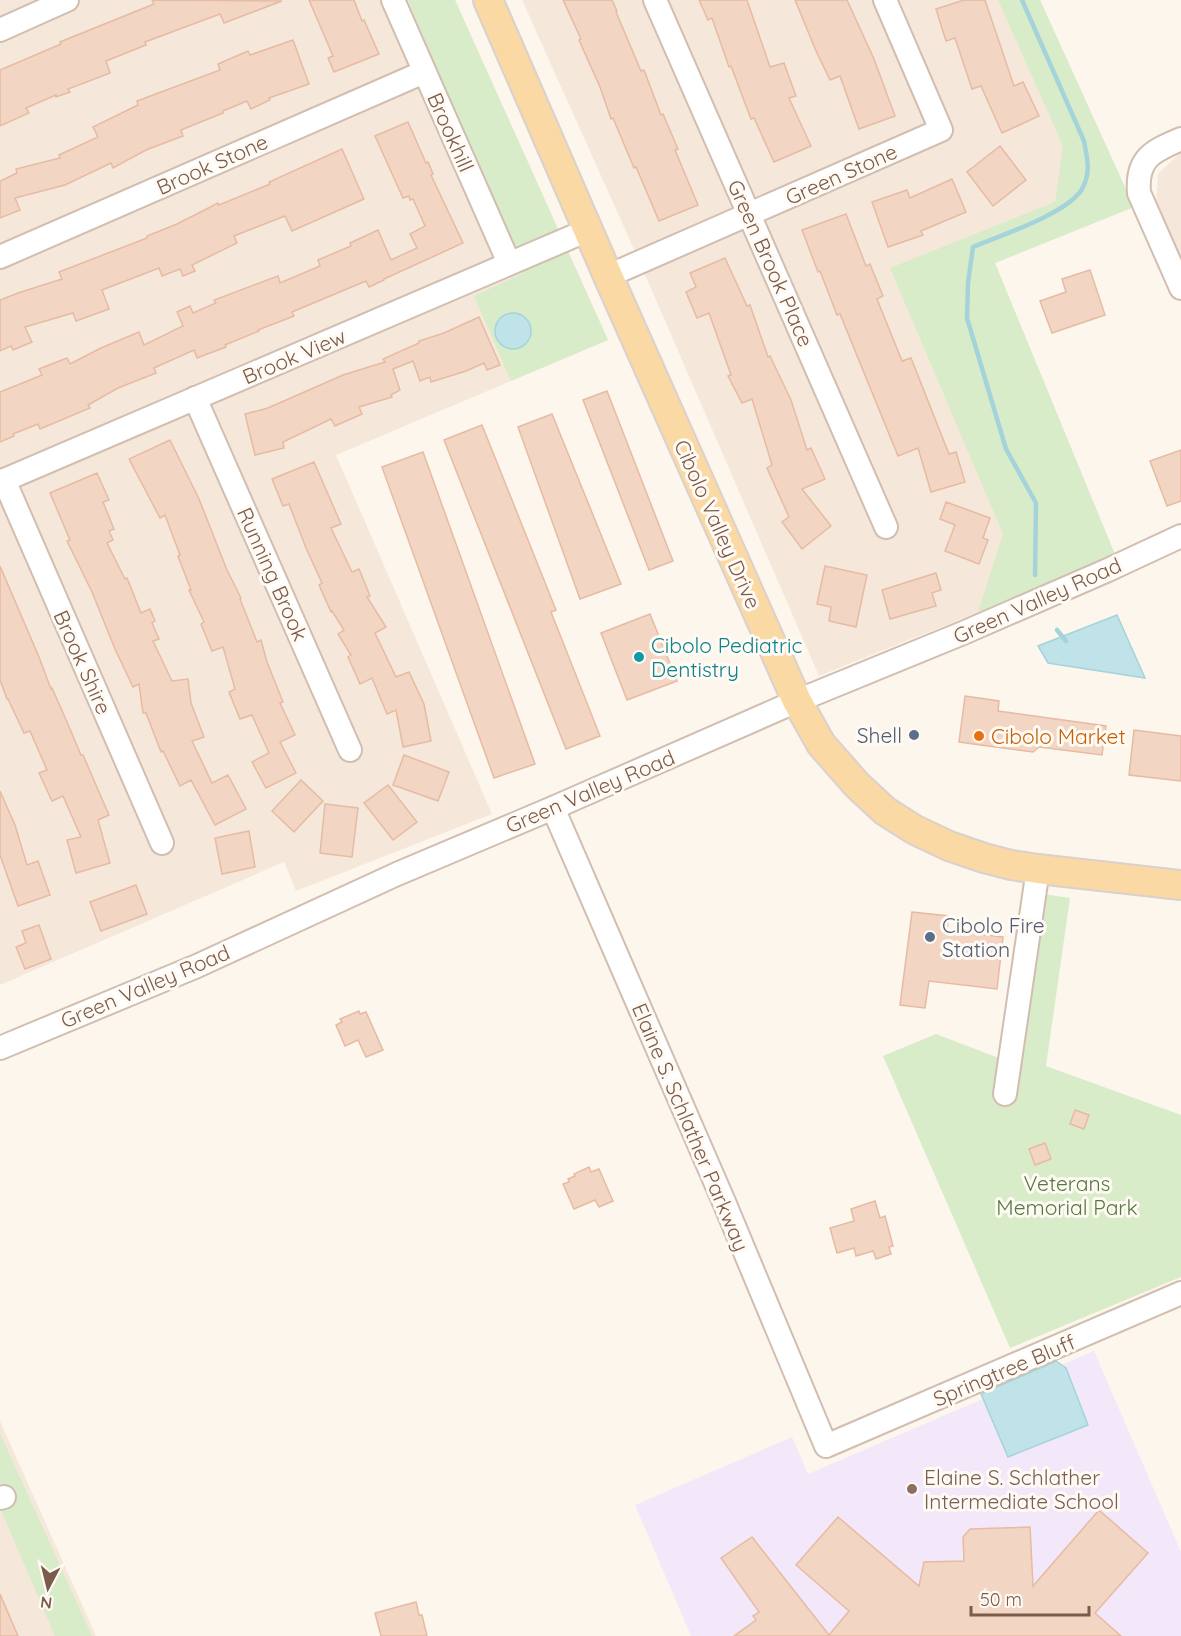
<svg xmlns="http://www.w3.org/2000/svg" width="1181" height="1636" viewBox="0 0 1181 1636" font-family="Quicksand,sans-serif">
  <style>
    .residential { fill: #f5e8da }
    .education { fill: #f3e8fa }
    .green { fill: #d8ecc9 }
    .water { fill: #bfe3e8; stroke: #a5d3da; stroke-width: 1.5 }
    .lines { fill: none; stroke-linecap: round; stroke-linejoin: round }
    .stream { stroke: #a5d3da; stroke-width: 4.5 }
    .building { fill: #f3d5c3; stroke: #e6bba3; stroke-width: 1.5 }
    .minor-casing { stroke: #d1beb0; stroke-width: 26 }
    .major-casing { stroke: #dad1cd; stroke-width: 32 }
    .minor { stroke: #fff; stroke-width: 22 }
    .major { stroke: #fbd9a5; stroke-width: 28 }
    .culture-dot { fill: #0f9aa8; stroke: #fffaf3; stroke-width: 2 }
    .service-dot { fill: #5c6f8a; stroke: #fffaf3; stroke-width: 2 }
    .food-dot { fill: #e8710a; stroke: #fffaf3; stroke-width: 2 }
    .education-dot { fill: #8d6e63; stroke: #fffaf3; stroke-width: 2 }
    .labels { text-anchor: middle; dominant-baseline: central; stroke-width: 6; stroke-linejoin: round; paint-order: stroke }
    .street-label { font-size: 21px; fill: #7a5c4d; stroke: #fffaf3 }
    .culture-label { font-size: 21px; fill: #0d838f; stroke: #fffaf3; text-anchor: start }
    .service-label { font-size: 21px; fill: #4e5e75; stroke: #fffaf3; text-anchor: end }
    .food-label { font-size: 21px; fill: #c56008; stroke: #fffaf3; text-anchor: start }
    .park-label { font-size: 21px; fill: #537a41; stroke: #fffaf3 }
    .education-label { font-size: 21px; fill: #785e54; stroke: #fffaf3; text-anchor: start }
  </style>
  <rect width="100%" height="100%" fill="#fdf6ec"/>
  <g class="residential">
    <path d="M0,0H455L608,340L336,455L492,814L296,891L284,862L0,985Z"/>
    <path d="M522,0H1040L1134,207L995,263L1116,557L819,676L633,247Z"/>
    <path d="M1181,152V258L1156,203L1158,174Z"/>
    <path d="M0,1421L96,1636H0Z"/>
  </g>
  <path class="education" d="M1094,1351L1181,1552V1636H691L635,1505L792,1437L808,1474Z"/>
  <g class="green">
    <path d="M408,0H455L608,340L511,381L474,296L523,273Z"/>
    <path d="M998,0H1040L1134,207L995,263L1116,557L978,612L1003,534L890,268L1055,202L1063,146Z"/>
    <path d="M1023,891L1070,898L1046,1066L1181,1115V1277L1010,1348L883,1056L936,1034L1004,1060Z"/>
    <path d="M0,1433L92,1636H55L0,1508Z"/>
  </g>
  <g class="water">
    <circle cx="513" cy="331" r="18"/>
    <path d="M1117,615L1145,678L1048,663L1038,646Z"/>
    <path d="M1056,1361L1066,1368L1088,1425L1008,1457L981,1394Z"/>
  </g>
  <g class="lines">
    <g class="stream">
      <path d="M1022,0L1084,141C1087,157 1091,172 1083,187C1072,212 999,236 973,247L968,283L967,318L1006,449L1036,503L1035,575"/>
      <path d="M1057,630L1066,641"/>
    </g>
  </g>
  <g class="building">
    <path d="M152,0L282,1L224,23L220,14L145,42L146,45L106,61L110,73L68,89L70,92L56,97V95L26,108L29,113L0,126V70L61,44L60,42L154,4Z"/>
    <path d="M309,0H354L362,21L364,20L379,54L334,72L328,58L333,56Z"/>
    <path d="M563,0H612L617,11L616,12L641,71L644,70L661,115L663,114L678,149L675,150L698,205L659,221L636,167L634,168L613,118L611,119L600,87L579,40L581,39Z"/>
    <path d="M699,0H747L770,67L784,63L796,96L789,98L811,146L774,162L754,118L751,119L731,66L729,67L712,18L708,20Z"/>
    <path d="M795,0H847L874,59L895,116L859,129L840,76L830,80L816,51Z"/>
    <path d="M964,0H985L1014,86L1023,82L1039,116L1002,133L981,86L972,89L955,38L946,41L936,9Z"/>
    <path d="M293,40L309,84L269,98L270,100L251,109L247,101L223,111V113L181,130L183,136L146,150L113,168L111,163L65,185L15,198L20,210L0,218V181L17,173L16,169L60,158L59,155L98,137L93,127L138,105L137,101L220,70L218,64L248,51L250,55Z"/>
    <path d="M408,122L426,163L428,162L433,174L431,175L463,243L384,279V280L369,287L366,281L292,312L294,316L258,330L259,331L225,345L226,347L210,353L197,358L194,350L154,368L156,373L118,388L88,405L90,408L40,429L38,424L13,434L14,436L0,442V392L42,375L39,369L67,358L70,364L101,348L139,332L144,345L183,326L177,312L190,306L193,313L216,303L214,300L278,276L280,283L320,266L318,260L351,246L350,243L378,230L391,260L417,248L410,234L425,226L413,199L410,200L409,196L403,198L375,136Z"/>
    <path d="M1000,146L1026,180L993,206L967,172Z"/>
    <path d="M342,149L364,199L292,231L285,216L234,236L237,243L192,265L195,271L183,276L180,269L162,276L159,268L102,290L109,309L76,321L73,313L25,327L32,342L13,350L11,346L0,351V300L18,293L62,279L59,272L147,238V236L177,224L218,203L219,205L270,184L269,182Z"/>
    <path d="M952,179L966,212L921,231L923,235L888,247L872,202L907,190L910,198Z"/>
    <path d="M846,214L866,266L870,264L883,296L877,299L902,361L911,358L949,454L956,452L965,482L931,492L918,448L898,456L840,314L837,315L820,271L818,272L802,230Z"/>
    <path d="M725,258L747,306L750,305L768,357L770,356L791,400L807,450L811,448L825,479L802,489L831,526L802,549L782,522L789,517L767,468L772,465L752,399L742,403L728,376L731,375L709,313L697,318L686,292L696,287L690,273Z"/>
    <path d="M1090,270L1105,315L1052,333L1040,301L1066,292L1062,279Z"/>
    <path d="M479,317L500,365L487,370L484,363L466,371L431,382L430,377L420,381L413,361L393,369L400,390L391,395L392,397L359,407L362,414L335,426L331,419L283,442L284,448L255,455L245,414L268,408L343,375L385,362L383,359L419,343V341L444,333Z"/>
    <path d="M607,391L673,561L649,570L583,400Z"/>
    <path d="M552,414L621,584L580,599L518,427Z"/>
    <path d="M482,425L556,610L551,612L600,736L566,749L444,440Z"/>
    <path d="M170,440L199,499L227,570L241,598L240,599L257,642L261,640L267,662L283,702L280,703L295,735L280,742L296,773L266,788L252,762L269,753L252,715L240,719L229,692L235,689L223,647L212,651L201,624L204,622L189,590H191L178,556L180,555L165,515L160,518L129,459Z"/>
    <path d="M1181,450V501L1167,506L1150,461Z"/>
    <path d="M423,452L535,764L494,778L382,467Z"/>
    <path d="M314,462L341,524L331,528L352,572L359,569L370,596L367,597L386,627L375,633L396,677L409,672L424,704L431,741L403,747L396,710L387,714L372,678L360,684L348,657L351,655L338,634L344,630L332,611L331,612L319,585L322,583L306,548L289,504L283,506L272,479Z"/>
    <path d="M97,473L109,500L103,502L114,529L109,531L113,540L107,543L125,579L127,578L141,613L150,609L155,621L152,623L159,639L153,641L172,681L188,679L191,703L204,737L192,741L212,783L228,775L246,809L215,825L191,780L180,786L163,751L161,752L146,713H143L139,684L133,687L115,649L92,592L67,541L70,540L50,493Z"/>
    <path d="M946,502L990,518L983,538L988,540L979,564L945,551L955,525L940,519Z"/>
    <path d="M0,566L39,657L51,689L52,688L64,715L81,755H83L109,815L98,820L110,863L76,873L67,840L81,837L63,796L52,801L39,773L47,770L30,731L24,733L8,699H7L0,680Z"/>
    <path d="M825,566L867,575L856,627L829,621L831,607L817,604Z"/>
    <path d="M936,573L941,590L932,593L936,606L890,619L882,590Z"/>
    <path d="M650,614L677,681L627,700L601,633Z"/>
    <path d="M965,696L999,701L998,711L1106,726L1102,755L1039,747L1033,752L959,742Z"/>
    <path d="M1134,730L1181,736V781L1129,775Z"/>
    <path d="M404,755L449,772L438,801L393,785Z"/>
    <path d="M301,780L323,801L294,832L272,811Z"/>
    <path d="M388,785L417,822L393,840L364,803Z"/>
    <path d="M0,791L15,825L27,865L38,861L50,895L18,906L0,855Z"/>
    <path d="M325,804L358,808L352,857L320,853Z"/>
    <path d="M249,831L255,867L222,874L215,838Z"/>
    <path d="M136,885L147,914L101,931L90,902Z"/>
    <path d="M912,912L949,916L947,930L1003,937L997,989L929,981L925,1008L900,1005Z"/>
    <path d="M39,925L51,959L25,969L16,947L26,943L22,931Z"/>
    <path d="M359,1011L360,1014L366,1012L383,1050L366,1057L358,1040L345,1046L336,1025L342,1022L340,1019Z"/>
    <path d="M1075,1110L1089,1115L1084,1129L1070,1124Z"/>
    <path d="M1045,1143L1051,1159L1035,1165L1029,1149Z"/>
    <path d="M589,1167L591,1172L599,1169L613,1201L599,1207L595,1200L574,1209L563,1184L569,1182L568,1179L575,1176L574,1174Z"/>
    <path d="M875,1201L880,1218L885,1216L893,1246L889,1247L891,1254L876,1259L873,1251L856,1256L854,1248L837,1253L830,1228L854,1221L851,1209Z"/>
    <path d="M1099,1510L1148,1553L1095,1613L1121,1636H734L756,1620L753,1616L759,1612L721,1558L752,1537L829,1635L849,1611L796,1565L838,1517L919,1586L924,1562L964,1561L963,1537L970,1529L1030,1527L1033,1586Z"/>
    <path d="M0,1594L18,1636H0Z"/>
    <path d="M416,1602L419,1615H422L427,1636H381L375,1613Z"/>
  </g>
  <g class="lines">
    <defs>
      <g id="minor">
        <path d="M393,0L509,263"/>
        <path d="M655,0L886,527"/>
        <path d="M0,30L67,0"/>
        <path d="M1181,139C1153,151 1136,158 1139,193L1181,288"/>
        <path d="M0,257L424,72"/>
        <path d="M608,276L941,130L885,0"/>
        <path d="M195,398L350,750"/>
        <path d="M4,480L162,843"/>
        <path d="M0,482L588,230"/>
        <path d="M553,808L724,1202L826,1446L1181,1293"/>
        <path d="M0,1048L197,966L397,874L553,808L797,701L963,633L1108,570L1181,536"/>
        <path d="M1005,1094L1038,869"/>
        <path d="M0,1498L4,1497"/>
      </g>
      <path id="major" d="M488,0L608,276L797,701L821,744L857,785L885,811L915,830L949,846L984,858L1011,865L1038,869L1181,885"/>
    </defs>
    <use href="#minor" class="minor-casing"/>
    <use href="#major" class="major-casing"/>
    <use href="#minor" class="minor"/>
    <use href="#major" class="major"/>
  </g>
  <circle class="culture-dot" cx="639" cy="657" r="6"/>
  <g class="service-dot">
    <circle cx="914" cy="735" r="6"/>
    <circle cx="930" cy="937" r="6"/>
  </g>
  <circle class="food-dot" cx="979" cy="736" r="6"/>
  <circle class="education-dot" cx="912" cy="1489" r="6"/>
  <g class="labels">
    <g class="street-label">
      <text transform="translate(451 132) rotate(66)">Brookhill</text>
      <text transform="translate(212 164) rotate(-24)">Brook Stone</text>
      <text transform="translate(841 174) rotate(-24)">Green Stone</text>
      <text transform="translate(771 263) rotate(66)">Green Brook Place</text>
      <text transform="translate(294 356) rotate(-23)">Brook View</text>
      <text transform="translate(718 524) rotate(66)">Cibolo Valley Drive</text>
      <text transform="translate(273 574) rotate(66)">Running Brook</text>
      <text transform="translate(1037 600) rotate(-24)">Green Valley Road</text>
      <text transform="translate(83 662) rotate(66)">Brook Shire</text>
      <text transform="translate(590 791) rotate(-23)">Green Valley Road</text>
      <text transform="translate(145 986) rotate(-23)">Green Valley Road</text>
      <text transform="translate(691 1127) rotate(67)">Elaine S. Schlather Parkway</text>
      <text transform="translate(1004 1370) rotate(-23)">Springtree Bluff</text>
    </g>
    <g class="culture-label">
      <text x="651" y="645">Cibolo Pediatric<tspan x="651" dy="24">Dentistry</tspan></text>
    </g>
    <g class="service-label">
      <text x="902" y="735">Shell</text>
      <text x="942" y="925" text-anchor="start">Cibolo Fire<tspan x="942" dy="24">Station</tspan></text>
    </g>
    <g class="food-label">
      <text x="991" y="736">Cibolo Market</text>
    </g>
    <g class="park-label">
      <text x="1067" y="1183">Veterans<tspan x="1067" dy="24">Memorial Park</tspan></text>
    </g>
    <g class="education-label">
      <text x="924" y="1477">Elaine S. Schlather<tspan x="924" dy="24">Intermediate School</tspan></text>
    </g>
  </g>
  <g transform="translate(48 1588) rotate(187)" stroke="#fffaf3" stroke-width="4.5" paint-order="stroke">
  <path d="M0-4.5L10 22L0 15L-10 22Z" fill="#7a5c4d"/>
  <text y="-9" font-size="16" font-weight="bold" text-anchor="middle" fill="#7a5c4d">N</text>
  </g>
  <path d="M971 1606v9h118v-9" fill="none" stroke="#7a5c4d" stroke-width="3"/>
  <text x="980" y="1606" font-size="18" fill="#7a5c4d" stroke="#fffaf3" stroke-width="4.5" paint-order="stroke">50 m</text>
</svg>
